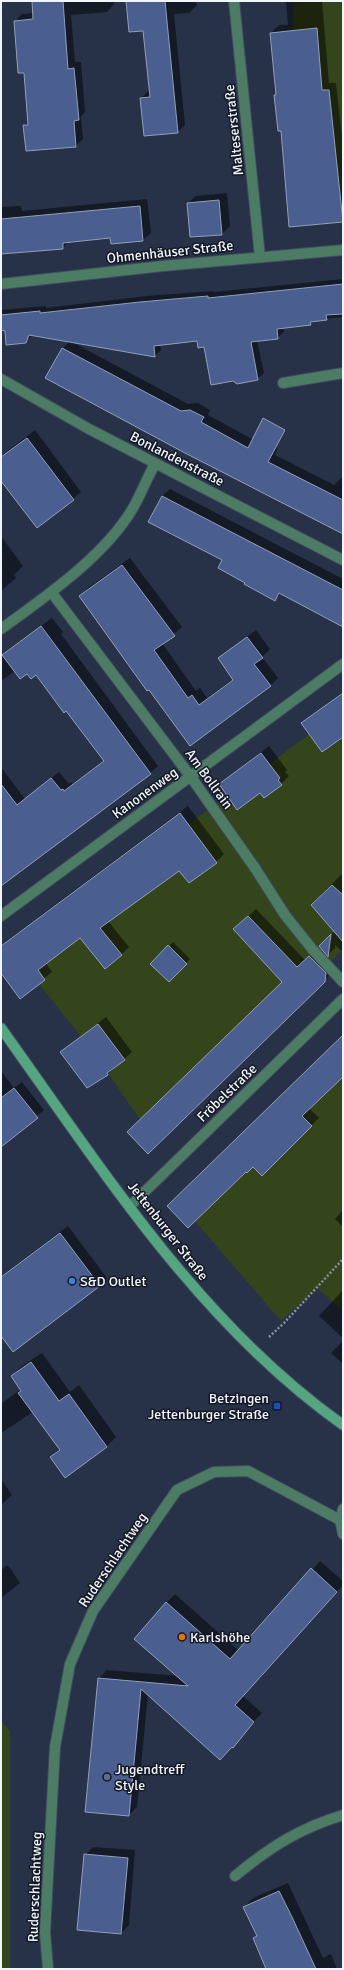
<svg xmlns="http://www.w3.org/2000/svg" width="344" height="1970" viewBox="0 0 344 1970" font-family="Signika,sans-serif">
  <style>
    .green { fill: #35451b }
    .shadow { fill: #0007 }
    .building { fill: #4a5f8f; stroke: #929fba }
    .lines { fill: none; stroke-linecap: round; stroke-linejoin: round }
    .lane-casing { stroke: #434c61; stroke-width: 12 }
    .street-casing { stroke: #434c61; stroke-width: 12 }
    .secondary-casing { stroke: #434c61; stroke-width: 12 }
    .path { stroke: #8890a0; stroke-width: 2.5; stroke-dasharray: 2 2; stroke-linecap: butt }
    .lane { stroke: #4c7c64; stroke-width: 10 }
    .street { stroke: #4c7c64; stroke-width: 10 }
    .secondary { stroke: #55a581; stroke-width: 10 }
    .shop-dot { fill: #3f7fe0; stroke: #141923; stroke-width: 1.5 }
    .transit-dot { fill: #1a4fb4; stroke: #141923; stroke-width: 1.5 }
    .food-dot { fill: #e8710a; stroke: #141923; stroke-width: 1.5 }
    .service-dot { fill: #5c6f8a; stroke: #141923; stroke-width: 1.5 }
    .labels { text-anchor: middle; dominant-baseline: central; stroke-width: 3; stroke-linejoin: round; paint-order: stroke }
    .street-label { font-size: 14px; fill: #f0f5fe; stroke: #141923 }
    .poi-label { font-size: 14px; fill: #f0f5fe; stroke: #141923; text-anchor: start }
  </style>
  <rect width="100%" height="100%" fill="#273148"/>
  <g class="green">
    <path d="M294,1H343V193L313,194L291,51Z"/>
    <path d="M343,709V950L151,1136L95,1054L15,954Z"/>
    <path d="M343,1056V1311L317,1288L281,1321L187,1212Z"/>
    <path d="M1,1721L10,1731V1969H1Z"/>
  </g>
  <g class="shadow">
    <path d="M33,1H114V4L107,12L71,15L75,62H81L85,112L81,117L83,139L76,146L24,126L29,121L25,72L15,21L22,14L34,13Z"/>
    <path d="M127,1H196L197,5L189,13L174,14L185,125L177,132L141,98L150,90L144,30Z"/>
    <path d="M286,1H322L329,83H336L343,147V221L281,130L275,95L277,93L271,33L279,25H288Z"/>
    <path d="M227,193L230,226L222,234L188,203L196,196Z"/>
    <path d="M147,199L151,233L143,240L111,237L69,241L63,248L1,247V207L21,206L22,211Z"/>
    <path d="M343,279V317L314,320L310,324L283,327L284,332L277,338L257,340L264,373L257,379L205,346L198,340L160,344L161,350L155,356L72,342L188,404L198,403L210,410L208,415L254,440L277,442V450L275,455L334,485L343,476V532L46,378L63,348L70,341L32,335L26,342L6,330L1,329V310L46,306V308L147,296L214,291V292Z"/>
    <path d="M35,430L81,492L73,499L1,479V456Z"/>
    <path d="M170,489L343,579V625L282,593L275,600L246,582L162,496Z"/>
    <path d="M1,536L23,566L14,575L16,578L1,591Z"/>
    <path d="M130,558L182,627L162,643L196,691L200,688L207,698L234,678L219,658L256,630L270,649L262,657L278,678L270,686L190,744L80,596L88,588Z"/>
    <path d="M52,618L63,632L61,634L158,766L150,773L1,885V767L25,799L59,772L69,784L71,782L72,784L105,760L37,674L15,671L1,681V655Z"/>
    <path d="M343,692V735L303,723L311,716Z"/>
    <path d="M269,746L287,770L285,772L289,776L281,784H220Z"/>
    <path d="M188,806L224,854L216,862L180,869L108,921L129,947L121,955L80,936L46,963L52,972L21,997L1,971V945Z"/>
    <path d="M343,873V952L335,945V948L328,955L320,946L335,931L311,904Z"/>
    <path d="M256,909L305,960L317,949L332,973L148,1153L283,982L242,922Z"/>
    <path d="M173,942L190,959L169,981L151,964Z"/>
    <path d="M106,1017L132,1052L108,1074L87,1087L61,1052Z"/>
    <path d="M343,1036V1076L309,1108L319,1118L274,1162L253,1166L188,1226Z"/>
    <path d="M1,1071L14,1088L22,1082L44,1110L1,1145Z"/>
    <path d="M343,1210V1227L335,1219Z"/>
    <path d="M68,1226L107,1278L99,1286L1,1334V1276Z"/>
    <path d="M343,1290V1338L319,1316Z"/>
    <path d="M343,1341V1364L331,1353Z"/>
    <path d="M42,1353L70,1392L79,1385L116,1437L106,1447L51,1457L60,1448L33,1412L1,1433V1404L21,1389L12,1376L22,1366Z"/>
    <path d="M1,1479L12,1495L1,1505Z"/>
    <path d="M320,1561L343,1581V1585L243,1696L262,1713L254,1721L255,1722L220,1759L148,1694L137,1807L129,1815L99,1678L107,1670L179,1676L166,1603L175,1594L239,1651Z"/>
    <path d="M8,1565L20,1583L1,1598V1570Z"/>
    <path d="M93,1847L135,1850L129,1925L121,1933L85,1855Z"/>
    <path d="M288,1883L323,1958L331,1954L337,1969H277L244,1907L253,1898Z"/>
  </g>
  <g class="building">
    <path d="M32,1H63L68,69L74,68L79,120L74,121L76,147L26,151L23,125H28L24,73H18L14,21L33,19Z"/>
    <path d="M126,1H165L178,133L144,136L140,98L150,97L143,31L129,32Z"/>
    <path d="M317,28L322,90H329L343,222L289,227L281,131H278L274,95H276L270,33Z"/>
    <path d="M219,200L222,235L190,237L187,203Z"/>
    <path d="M140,206L143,241L111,244L110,238L63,243V249L1,254V219Z"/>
    <path d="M343,284V314L326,315L327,320L310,322L311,325L277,329L278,339L251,342L258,380L237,384L233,381L211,385L204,347L198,348L197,341L154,346L155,357L29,335L26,343L6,345L5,331L1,330V315L40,311V313L140,302L208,296V298Z"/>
    <path d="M62,348L181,411L190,410L204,417L201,422L248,448L263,418L285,430L268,462L343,500V534L185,453L45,378Z"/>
    <path d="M27,438L74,500L37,528L1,481V457Z"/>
    <path d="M162,496L343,590V627L279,593L275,601L244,584L245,583L218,568L222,560L148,522Z"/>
    <path d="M122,565L175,636L154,650L188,698L192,695L199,705L233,680L218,658L247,637L263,658L254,664L271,686L190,746L149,690L147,691L79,596Z"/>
    <path d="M41,626L151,774L1,886V784L17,805L51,778L61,790L63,789L64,791L104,761L66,711L64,713L36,675L31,679L27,674L20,679L2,655Z"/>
    <path d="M343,693V737L322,752L301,723Z"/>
    <path d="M261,753L280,778L278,780L282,785L264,798L260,793L237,810L219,784Z"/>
    <path d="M180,813L217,863L189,883L179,871L100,928L122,955L105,969L80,938L38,970L45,980L20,999L1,973V946Z"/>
    <path d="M332,885L343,895V942L311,905Z"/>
    <path d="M248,916L297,967L309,956L326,973L325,982L148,1154L127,1132L282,982L233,929Z"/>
    <path d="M331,934L328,957L319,946Z"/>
    <path d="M168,945L187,964L169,982L150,964Z"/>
    <path d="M98,1024L125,1060L107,1073L108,1075L87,1088L60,1052Z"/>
    <path d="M343,1035V1077L302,1116L312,1126L262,1176L253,1167L247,1173L246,1172L188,1228L167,1206Z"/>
    <path d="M14,1088L38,1118L1,1147V1098Z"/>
    <path d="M60,1233L100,1286L13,1352L1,1336V1277Z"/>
    <path d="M31,1362L59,1401L69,1394L107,1447L65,1478L50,1457L60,1450L18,1393L21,1391L11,1376Z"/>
    <path d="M311,1568L337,1592L235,1705L254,1722L233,1748L232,1747L220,1760L141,1689L129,1816L85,1812L98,1678L188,1686L134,1639L166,1602L230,1659Z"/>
    <path d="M84,1854L128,1858L121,1934L77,1930Z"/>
    <path d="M279,1891L292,1917L316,1969H266L253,1938L257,1936L243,1907Z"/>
  </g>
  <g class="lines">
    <defs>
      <g id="lane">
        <path d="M283,383L343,373"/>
        <path d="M255,868L285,915L313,950L343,982"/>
        <path d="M235,1876C270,1847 300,1828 343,1815"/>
      </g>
      <g id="street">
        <path d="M234,1L260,257"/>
        <path d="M1,284L163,266L343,250"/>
        <path d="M1,379L89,429L343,560"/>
        <path d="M52,593L191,777L255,868"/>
        <path d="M1,629C45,597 105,556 133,508C141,494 147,478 155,464"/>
        <path d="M1,916L343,664"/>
        <path d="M130,1206L343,999"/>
        <path d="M343,1509L340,1520L343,1534"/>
        <path d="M48,1969L45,1932L55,1747L70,1664L93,1611L177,1490L214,1472L248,1471L340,1520"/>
      </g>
      <path id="secondary" d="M1,1028C103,1170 198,1322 343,1425"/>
    </defs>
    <use href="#lane" class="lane-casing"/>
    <use href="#street" class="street-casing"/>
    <use href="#secondary" class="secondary-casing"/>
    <path class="path" d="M269,1337L284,1323L343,1259"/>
    <use href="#lane" class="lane"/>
    <use href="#street" class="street"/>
    <use href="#secondary" class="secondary"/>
  </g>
  <circle class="shop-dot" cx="72" cy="1281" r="4"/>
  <rect class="transit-dot" x="273" y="1402" width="8" height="8" rx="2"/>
  <circle class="food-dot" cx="182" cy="1637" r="4"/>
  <circle class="service-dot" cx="107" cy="1777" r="4"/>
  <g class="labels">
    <g class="street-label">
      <text transform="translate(234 130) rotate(-96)">Malteserstraße</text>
      <text transform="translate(170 252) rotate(-6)">Ohmenhäuser Straße</text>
      <text transform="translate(177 459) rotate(27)">Bonlandenstraße</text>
      <text transform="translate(209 779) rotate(54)">Am Bollrain</text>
      <text transform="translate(145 793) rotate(-36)">Kanonenweg</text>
      <text transform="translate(227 1093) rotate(-44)">Fröbelstraße</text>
      <text transform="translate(168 1231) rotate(52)">Jettenburger Straße</text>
      <text transform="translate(113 1560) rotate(-56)">Ruderschlachtweg</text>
      <text transform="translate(35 1887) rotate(-88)">Ruderschlachtweg</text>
    </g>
    <g class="poi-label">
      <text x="80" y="1281">S&amp;D Outlet</text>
      <text x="269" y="1398" text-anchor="end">Betzingen<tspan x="269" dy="16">Jettenburger Straße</tspan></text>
      <text x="190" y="1637">Karlshöhe</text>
      <text x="115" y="1769">Jugendtreff<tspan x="115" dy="16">Style</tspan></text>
    </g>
  </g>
  <rect width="344" height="1970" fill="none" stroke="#f0f5fe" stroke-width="4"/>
</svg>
